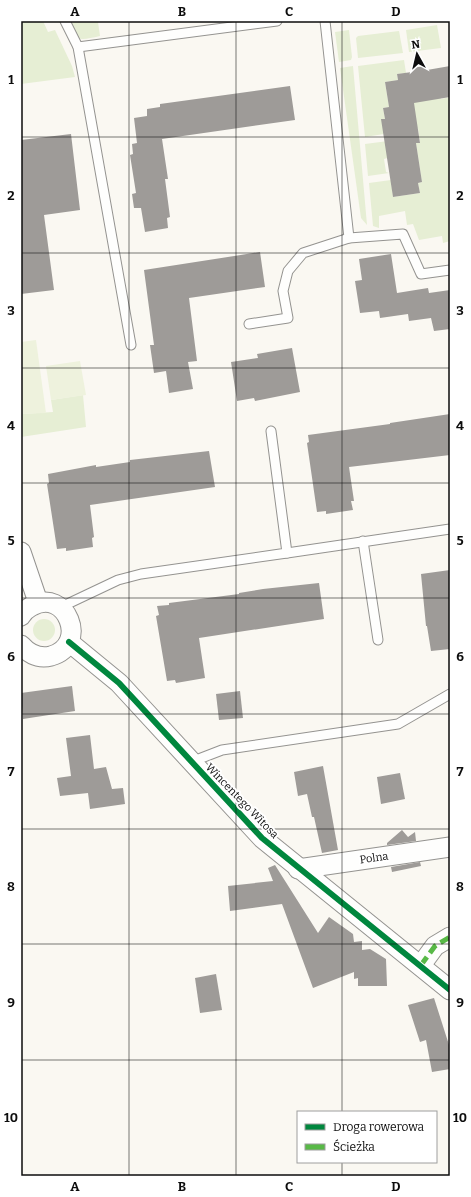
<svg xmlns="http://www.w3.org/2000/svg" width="471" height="1197" viewBox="0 0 471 1197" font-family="Bitter,serif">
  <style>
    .green { fill: #e6eed4 }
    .pitch { fill: #eef2dd }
    .building { fill: #9e9b98 }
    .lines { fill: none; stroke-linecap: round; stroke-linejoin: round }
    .lane-casing { stroke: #949390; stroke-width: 11 }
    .street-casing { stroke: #949390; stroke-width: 21 }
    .lane { stroke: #fefefd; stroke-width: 9 }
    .street { stroke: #fefefd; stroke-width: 19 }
    .quiet { stroke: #58b947; stroke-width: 5; stroke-dasharray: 10 5; stroke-linecap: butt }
    .cycleway-casing { stroke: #fff; stroke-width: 8 }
    .cycleway { stroke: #00873e; stroke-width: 6 }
    .grid { fill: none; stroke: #0d0d0d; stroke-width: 1; stroke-opacity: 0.55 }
    .labels { text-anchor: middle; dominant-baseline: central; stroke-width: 4; stroke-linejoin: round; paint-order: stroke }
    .street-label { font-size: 11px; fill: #0d0d0d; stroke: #fff }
    .neatline { fill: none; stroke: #0d0d0d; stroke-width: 1.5 }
    .grid-label { font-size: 13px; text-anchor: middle; font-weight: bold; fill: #0d0d0d }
  </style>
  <rect width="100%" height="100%" fill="#faf8f2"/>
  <g class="green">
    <path d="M21,21H43L48,32L55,30L72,66L75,77L21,84Z"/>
    <path d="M71,21H107L98,22L100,36C81,40 75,44 71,21Z"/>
    <path d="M437,25L441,48L409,52L406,30Z"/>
    <path d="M349,30L352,57L351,60L339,62L335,32Z"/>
    <path d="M399,31L403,53L358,58L356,38L358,36Z"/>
    <path d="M404,60L406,73L397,74L398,80L385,82L389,107L383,108L385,119H382L384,134L365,137L358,66Z"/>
    <path d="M353,66L367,225L361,218L340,68Z"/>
    <path d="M440,95L441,99L450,97V241L443,243L442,236L419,240L413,224L407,225L405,211L379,216V228L373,226L369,183L391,180L393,197L420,193L418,183L422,182L416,143L420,142L418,128L414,129L410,98Z"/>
    <path d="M388,141L391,157L384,159L386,172L389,173L368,176L365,144Z"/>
    <path d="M83,395L86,427L21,437V414L53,412L51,400Z"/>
    <circle cx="44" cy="630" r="11"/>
  </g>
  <g class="pitch">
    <path d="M36,340L46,413L21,414V342Z"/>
    <path d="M80,361L86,395L51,400L46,366Z"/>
  </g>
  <g class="building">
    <path d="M426,66L427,70L450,66V97L414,103L420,143H416L422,182L418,183L420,193L393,197L381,119H385L383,108L389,107L385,82L398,80L397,74L412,72L411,68Z"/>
    <path d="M290,86L295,120L162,139L168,179H165L170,217L167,218L168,228L145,232L141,208H134L132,194L136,193L130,155L133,154L132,144L137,143L134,118L147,116V109L160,107V104Z"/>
    <path d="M71,134L80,210L44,215L54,290L21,294V140Z"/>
    <path d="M260,252L265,287L189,298L197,361L188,362L193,389L169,393L166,371L154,373L150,345H154L144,270Z"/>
    <path d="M391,254L397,293L428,288L429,293L450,290V329L434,331L431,318L409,321L408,314L380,318L379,311L360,313L355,281L362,280L359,259Z"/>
    <path d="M292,348L300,392L255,401L254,398L237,401L231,362L258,358L257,354Z"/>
    <path d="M450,414V455L349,467L354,501H351L353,510L326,514V511L317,512L307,443L309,442L308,435L390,424V423Z"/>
    <path d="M209,451L215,487L90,505L94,537L92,538L93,547L66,551V548L57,549L47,484L49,483L48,474L96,465V467L130,462V460Z"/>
    <path d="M450,570V649L431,651L427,626H426L421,574Z"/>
    <path d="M319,583L324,619L199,638L205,678L176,683L175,680L167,681L156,616L159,615L157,606L169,605V603L239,594V593L263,589Z"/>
    <path d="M72,686L75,711L23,719L21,693Z"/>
    <path d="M240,691L243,718L219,720L216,694Z"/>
    <path d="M90,735L94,769L106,767L112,789L123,788L125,804L90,809L88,793L60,796L57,778L71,776L66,738Z"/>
    <path d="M323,766L338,850L322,853L314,817H312L307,794L298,796L294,772Z"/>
    <path d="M400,773L405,799L381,804L377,777Z"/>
    <path d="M402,830L408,837L415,832L416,841L387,845V843Z"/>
    <path d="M420,862L421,866L392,872L391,867Z"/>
    <path d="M275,865L318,933L329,917L353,934L354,942L362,941V950L370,949L386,959L387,986H358V978L354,979V972L313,988L282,904L230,911L228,886L273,881L268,868Z"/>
    <path d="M216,974L222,1010L200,1013L195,978Z"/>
    <path d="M434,998L450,1048V1069L432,1072L426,1040L420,1042L408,1005Z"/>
  </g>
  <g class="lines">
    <defs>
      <g id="lane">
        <path d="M65,21L78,47L131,345"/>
        <path d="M325,21L349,238"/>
        <path d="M78,47L277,21"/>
        <path d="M249,324L288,318L283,291L288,271L303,253L349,238L403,234L421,274L450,270"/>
        <path d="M363,541L378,640"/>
        <path d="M287,553L450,529"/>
        <path d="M61,607L118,580L141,574L287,553L271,431"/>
        <path d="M191,762L222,750L398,724L450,694"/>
      </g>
      <g id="street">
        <path d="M21,552L38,602"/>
        <path d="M21,616C24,610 27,609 32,606C66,587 90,645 51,656C39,659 29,654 21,645"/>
        <path d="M69,642L119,683L262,838L450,990"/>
        <path d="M298,869L450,847"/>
        <path d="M421,965L435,946L450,937"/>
      </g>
    </defs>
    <use href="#lane" class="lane-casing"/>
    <use href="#street" class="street-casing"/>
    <use href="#lane" class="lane"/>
    <use href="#street" class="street"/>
    <path class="quiet" d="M421,965L435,946L450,937"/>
    <defs>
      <path id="cycleway" d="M69,642L119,683L262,838L450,990"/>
    </defs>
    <use href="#cycleway" class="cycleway-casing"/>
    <use href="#cycleway" class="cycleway"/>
  </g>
  <path class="grid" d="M129,21V1176M236,21V1176M342,21V1112M21,137H450M21,253H450M21,368H450M21,483H450M21,598H450M21,714H450M21,829H450M21,944H450M21,1060H450M342,1162V1176"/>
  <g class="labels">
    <g class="street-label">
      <text transform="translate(242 801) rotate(46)">Wincentego Witosa</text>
      <text transform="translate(374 858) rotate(-8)">Polna</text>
    </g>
  </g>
  <rect width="471" height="1197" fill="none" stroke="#ffffff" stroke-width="44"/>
  <rect x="297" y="1111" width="140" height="52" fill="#ffffff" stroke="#9e9e9e"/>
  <rect x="305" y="1124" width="20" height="6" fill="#00873e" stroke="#9e9e9e"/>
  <text x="333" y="1131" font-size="12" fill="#0d0d0d">Droga rowerowa</text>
  <rect x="305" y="1144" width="20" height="6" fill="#58b947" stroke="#9e9e9e"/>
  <text x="333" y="1151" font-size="12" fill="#0d0d0d">Ścieżka</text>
  <g transform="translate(417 54) rotate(352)" stroke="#ffffff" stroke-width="3" paint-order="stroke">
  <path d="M0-3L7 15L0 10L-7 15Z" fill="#0d0d0d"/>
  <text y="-6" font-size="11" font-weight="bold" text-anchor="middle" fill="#0d0d0d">N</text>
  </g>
  <rect x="22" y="22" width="427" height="1153" class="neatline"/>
  <g class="grid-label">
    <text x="75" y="16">A</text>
    <text x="182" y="16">B</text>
    <text x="289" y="16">C</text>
    <text x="396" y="16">D</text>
    <text x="11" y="84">1</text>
    <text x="460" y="84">1</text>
    <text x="11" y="200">2</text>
    <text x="460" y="200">2</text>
    <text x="11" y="315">3</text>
    <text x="460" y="315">3</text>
    <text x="11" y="430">4</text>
    <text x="460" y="430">4</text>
    <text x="11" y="545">5</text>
    <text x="460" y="545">5</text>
    <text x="11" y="661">6</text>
    <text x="460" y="661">6</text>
    <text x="11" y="776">7</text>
    <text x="460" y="776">7</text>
    <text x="11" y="891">8</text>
    <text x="460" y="891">8</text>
    <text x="11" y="1007">9</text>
    <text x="460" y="1007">9</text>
    <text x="11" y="1122">10</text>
    <text x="460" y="1122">10</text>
    <text x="75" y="1191">A</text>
    <text x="182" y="1191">B</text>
    <text x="289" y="1191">C</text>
    <text x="396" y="1191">D</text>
  </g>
</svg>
